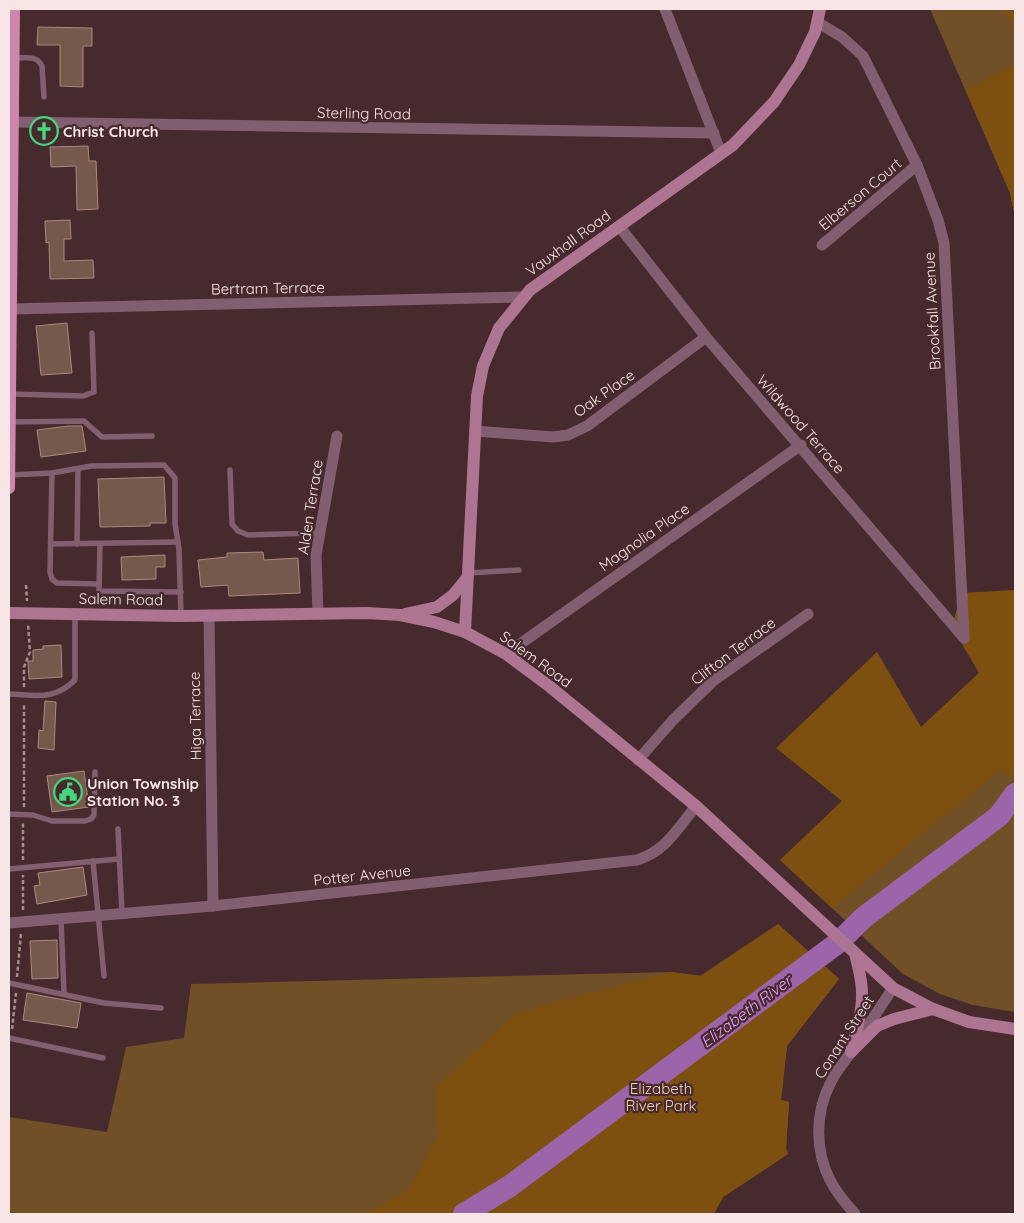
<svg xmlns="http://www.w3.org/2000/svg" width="1024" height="1223" viewBox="0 0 1024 1223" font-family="Quicksand,sans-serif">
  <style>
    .green { fill: #714f27 }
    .forest { fill: #7e500f }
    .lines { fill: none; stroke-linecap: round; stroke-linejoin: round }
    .river { stroke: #9c64a9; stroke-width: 22 }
    .building { fill: #76594d; stroke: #aa8a7d }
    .path { stroke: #a58e8f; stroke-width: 2.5; stroke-dasharray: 4 2.5; stroke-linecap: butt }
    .lane { stroke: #825e71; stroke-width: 5.5 }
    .street { stroke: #825e71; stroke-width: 11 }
    .secondary { stroke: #ae7592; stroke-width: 12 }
    .primary { stroke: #cf86ac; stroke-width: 12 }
    .labels { text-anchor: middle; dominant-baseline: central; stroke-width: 4.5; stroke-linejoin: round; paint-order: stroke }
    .street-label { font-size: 15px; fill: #f8e5e5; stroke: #472a2d }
    .poi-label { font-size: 15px; font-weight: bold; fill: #f8e5e5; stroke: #472a2d; text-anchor: start }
    .park-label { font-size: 15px; fill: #f5d4b0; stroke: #472a2d }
    .water-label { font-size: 16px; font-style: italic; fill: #ea9ffd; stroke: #472a2d }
  </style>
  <rect width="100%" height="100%" fill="#472a2d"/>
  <g class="green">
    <path d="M930,9H1015V217L1010,193Z"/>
    <path d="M979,673L1015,681V1012L973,1005L940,994L903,974L780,860Z"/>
    <path d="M778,924L839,979L787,1046L781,1100L789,1102L786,1149L788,1154L723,1197L714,1214H9V1117L107,1132L126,1047L184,1038L191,984L671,972L700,976Z"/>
  </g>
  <g class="forest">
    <path d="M1005,9H1015V31Z"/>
    <path d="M1015,64V217L1010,193L966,91Z"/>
    <path d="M1015,590V779L1000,770L832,908L780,860L842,801L776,748L877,652L921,727L979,673L952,627L961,593Z"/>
    <path d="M778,924L839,979L787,1046L781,1100L789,1102L786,1149L788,1154L723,1197L714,1214H363L408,1190L438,1137L435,1088L516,1013L671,972L701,976Z"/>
  </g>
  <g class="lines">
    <path class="river" d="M464,1214L510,1186L839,942L863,918L999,816L1015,794"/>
  </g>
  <g class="building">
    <path d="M38,27L92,28V46H83V87L60,86V45H37Z"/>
    <path d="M88,146L89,161H96L98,209L77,210L76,166L51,167L50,147Z"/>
    <path d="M70,220L71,239H64V261L93,260L94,278L50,279L49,242L46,243L45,221Z"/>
    <path d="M67,323L72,373L41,375L36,326Z"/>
    <path d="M68,426H82L86,451L41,457L37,430Z"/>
    <path d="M164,477L166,523H150V526L100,527L98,479Z"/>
    <path d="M263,552L264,560L298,558L300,593L229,596L228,585L201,587L198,560L227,557V553Z"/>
    <path d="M165,555V567H156V579L122,580L121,557Z"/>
    <path d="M61,645L62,677L29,679L28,661H33V650L43,649V646Z"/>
    <path d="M45,701L56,702L54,750L38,748L39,730L43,731Z"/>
    <path d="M84,771L89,807L52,812L47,776Z"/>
    <path d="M83,867L87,895L37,904L34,886L40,885L38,873Z"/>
    <path d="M57,940L58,978L32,979L30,941Z"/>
    <path d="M27,993L81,1003L77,1028L23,1020Z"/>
  </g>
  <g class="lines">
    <g class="path">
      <path d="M26,585L27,601"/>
      <path d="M24,687V667L30,652L28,624"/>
      <path d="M24,807V703"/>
      <path d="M23,860V823"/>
      <path d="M23,910V875"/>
      <path d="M17,977L21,933"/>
      <path d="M12,1029L16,993"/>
    </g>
    <g class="lane">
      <path d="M14,58C25,58 37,55 42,66L44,97"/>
      <path d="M11,394L83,396L94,392L92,333"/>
      <path d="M10,422L84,421L102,437L152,436"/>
      <path d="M230,470L232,524L238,531L248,535L320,533"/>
      <path d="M52,473L50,572L52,579L57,583L99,584"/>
      <path d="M9,475L52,473L91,466L164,465L175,478V524L179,549L181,616"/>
      <path d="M51,544L178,542"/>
      <path d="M77,544L78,469"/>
      <path d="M100,544L99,591L181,592"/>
      <path d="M468,573L519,570"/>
      <path d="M9,694C35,695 54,701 75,680V614"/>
      <path d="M9,814L33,815L52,821H85L91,819L94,815L95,772"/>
      <path d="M118,829L122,914"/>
      <path d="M93,861L104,976"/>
      <path d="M9,869L119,859"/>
      <path d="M61,920L64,993"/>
      <path d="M9,983L104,1003L161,1008"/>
      <path d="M9,1038L103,1058"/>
    </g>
    <g class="street">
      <path d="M665,9L721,153"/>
      <path d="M817,22L842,37L863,56L917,165L938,220L944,243L964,638"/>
      <path d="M14,122L714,133"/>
      <path d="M619,226L706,337L964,638"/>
      <path d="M822,245L917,165"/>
      <path d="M11,309L524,297"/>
      <path d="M475,431L553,437L568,435L587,426L706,337"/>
      <path d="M318,613L316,555L337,436"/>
      <path d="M209,615L213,906"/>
      <path d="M506,654L801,445"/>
      <path d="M638,760L673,720L713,681L808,614"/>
      <path d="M9,923L213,906L637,860C666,851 677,829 696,806"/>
      <path d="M855,1214C846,1204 836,1192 830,1180C815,1151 815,1113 830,1084C835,1072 844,1063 851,1052C865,1030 879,1009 893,988"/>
    </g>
    <g class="secondary">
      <path d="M9,613L181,616L367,613L400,615L434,622L465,632L506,654L549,686L696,806L893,988L933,1009L969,1022L1015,1029"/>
      <path d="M405,614L437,607L453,595L467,578"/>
      <path d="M465,632L477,396L483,366L499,328L530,290L733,145L774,102L799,65L815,32L820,9"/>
      <path d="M851,1052C855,1034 862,1015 862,997C863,982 858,967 855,953"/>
      <path d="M851,1052L877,1026L894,1019L933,1009"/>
    </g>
    <path class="primary" d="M9,488L14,9"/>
  </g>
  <defs>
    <symbol id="church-ring" viewBox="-11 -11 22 22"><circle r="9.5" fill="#472a2d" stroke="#44d77b" stroke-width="1.5"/><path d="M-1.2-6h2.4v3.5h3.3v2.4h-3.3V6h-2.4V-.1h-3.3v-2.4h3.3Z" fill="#44d77b"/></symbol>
    <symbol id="civic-ring" viewBox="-11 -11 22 22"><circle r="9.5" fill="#472a2d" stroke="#44d77b" stroke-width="1.5"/><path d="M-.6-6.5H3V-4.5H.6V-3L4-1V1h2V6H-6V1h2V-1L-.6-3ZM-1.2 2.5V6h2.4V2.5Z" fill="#44d77b"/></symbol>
  </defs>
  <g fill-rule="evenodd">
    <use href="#church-ring" x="28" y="115" width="32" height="32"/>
    <use href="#civic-ring" x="52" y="776" width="32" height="32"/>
  </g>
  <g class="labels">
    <g class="street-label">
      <text transform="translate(364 113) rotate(1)">Sterling Road</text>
      <text transform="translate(860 194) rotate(-40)">Elberson Court</text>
      <text transform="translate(568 243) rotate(-36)">Vauxhall Road</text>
      <text transform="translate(268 288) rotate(-1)">Bertram Terrace</text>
      <text transform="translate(932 311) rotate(-93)">Brookfall Avenue</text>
      <text transform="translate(604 393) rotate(-35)">Oak Place</text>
      <text transform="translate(801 424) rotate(49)">Wildwood Terrace</text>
      <text transform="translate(310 507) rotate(-81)">Alden Terrace</text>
      <text transform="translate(644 537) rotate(-35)">Magnolia Place</text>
      <text transform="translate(121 599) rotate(1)">Salem Road</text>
      <text transform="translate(733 651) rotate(-37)">Clifton Terrace</text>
      <text transform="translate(536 659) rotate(36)">Salem Road</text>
      <text transform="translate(195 716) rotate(-91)">Higa Terrace</text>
      <text transform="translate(362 875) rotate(-6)">Potter Avenue</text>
      <text transform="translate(844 1037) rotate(-57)">Conant Street</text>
    </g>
    <g class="poi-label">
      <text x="63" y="131">Christ Church</text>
      <text x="87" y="783">Union Township<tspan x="87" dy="17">Station No. 3</tspan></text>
    </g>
    <g class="park-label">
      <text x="661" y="1088">Elizabeth<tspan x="661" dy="17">River Park</tspan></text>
    </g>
    <g class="water-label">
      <text transform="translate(746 1011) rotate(-37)">Elizabeth River</text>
    </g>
  </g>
  <rect width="1024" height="1223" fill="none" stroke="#f8e5e5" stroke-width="20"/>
</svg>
